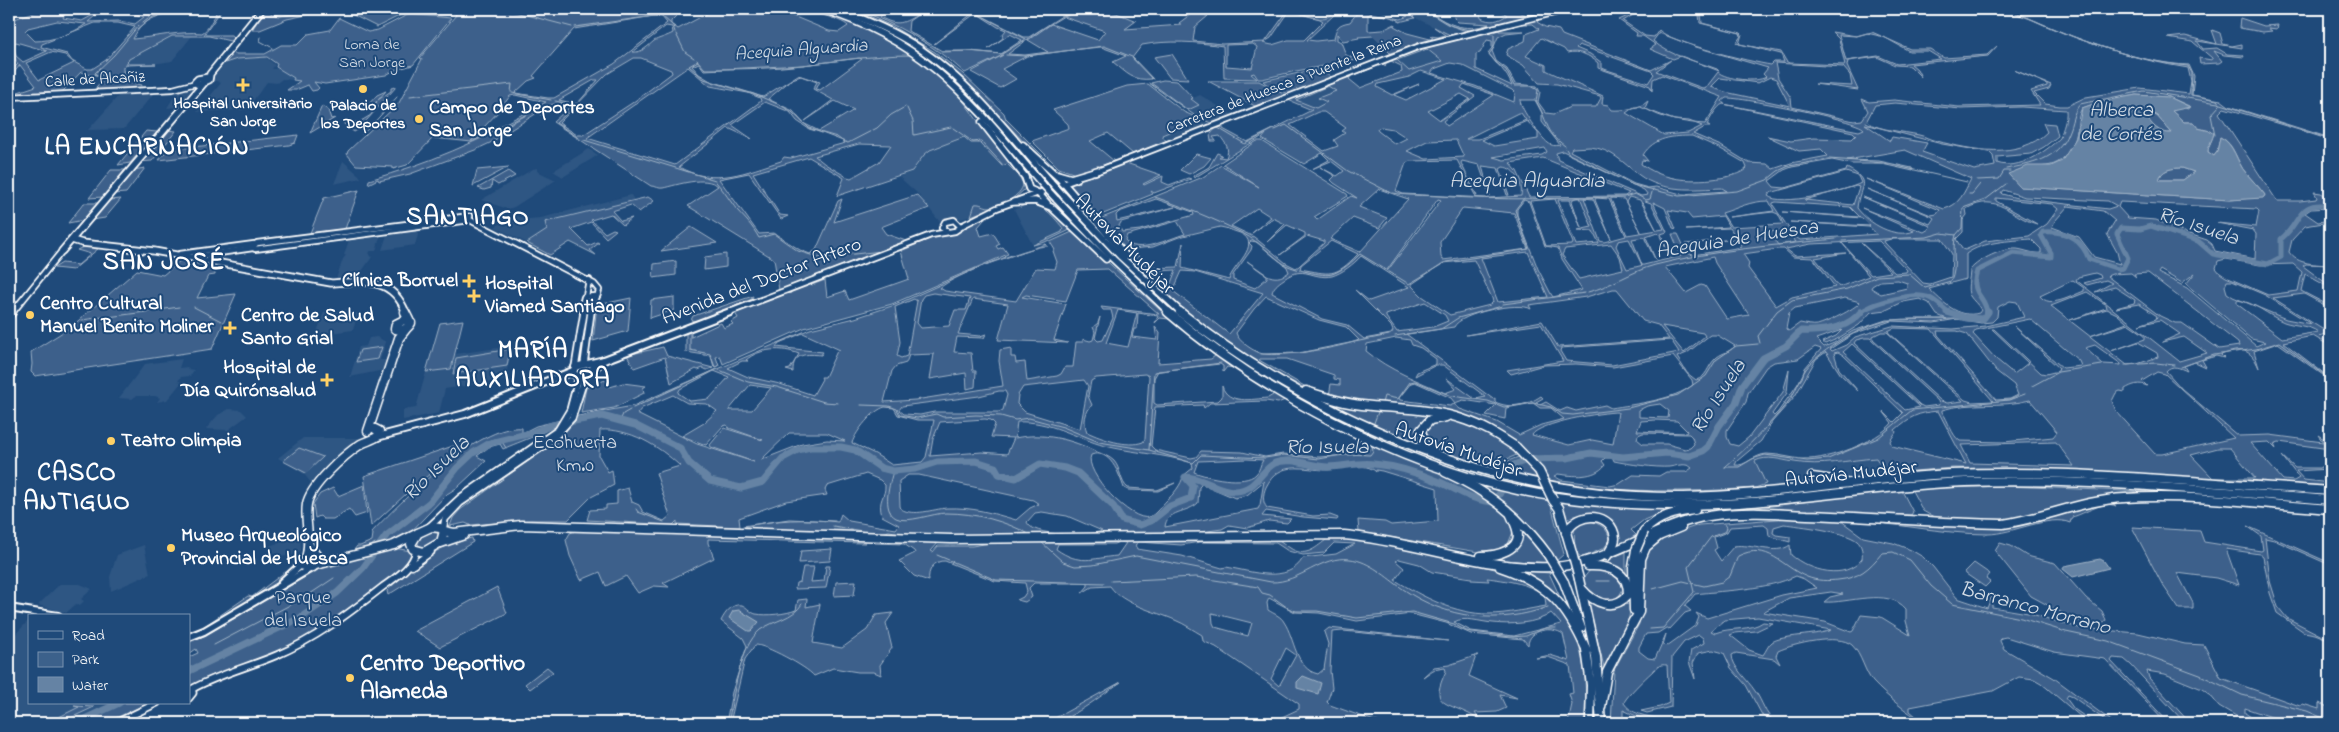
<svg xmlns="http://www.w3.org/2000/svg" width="2339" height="732" viewBox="0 0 2339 732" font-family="'Indie Flower',sans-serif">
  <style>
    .built { fill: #2e5683 }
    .green { fill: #3c618b; stroke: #9eb0c5; fill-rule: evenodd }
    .water { fill: #6583a4; stroke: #a3b5c8; fill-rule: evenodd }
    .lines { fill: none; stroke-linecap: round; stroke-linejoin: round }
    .stream { stroke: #a3b5c8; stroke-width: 1 }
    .river-far1 { stroke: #6583a4; stroke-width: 5 }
    .river { stroke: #6583a4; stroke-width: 7 }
    .secondary-far1-casing { stroke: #fff; stroke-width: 8 }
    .secondary-casing { stroke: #fff; stroke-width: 9 }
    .primary-far1-casing { stroke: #fff; stroke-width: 8 }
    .primary-casing { stroke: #fff; stroke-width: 10 }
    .highway-far1-casing { stroke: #fff; stroke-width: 9 }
    .highway-casing { stroke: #fff; stroke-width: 11 }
    .secondary-far1 { stroke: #1f4a7a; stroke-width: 4.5 }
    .secondary { stroke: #1f4a7a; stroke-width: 5.5 }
    .primary-far1 { stroke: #1f4a7a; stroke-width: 4.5 }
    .primary { stroke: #1f4a7a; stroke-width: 6 }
    .highway-far1 { stroke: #1f4a7a; stroke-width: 5.5 }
    .highway { stroke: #1f4a7a; stroke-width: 8 }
    .highway-bridge-far1-casing { stroke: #fff; stroke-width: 9; stroke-linecap: butt }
    .highway-bridge-casing { stroke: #fff; stroke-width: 11; stroke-linecap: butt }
    .highway-bridge-far1 { stroke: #1f4a7a; stroke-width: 5.5 }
    .highway-bridge { stroke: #1f4a7a; stroke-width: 8 }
    .poi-dot { fill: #ffd166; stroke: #1f4a7a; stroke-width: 2 }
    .labels { text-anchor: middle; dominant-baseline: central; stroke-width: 4; stroke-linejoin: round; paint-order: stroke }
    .far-park-label { font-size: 16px; fill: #d8dfe8; stroke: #1f4a7a }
    .far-street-label { font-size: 16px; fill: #fff; stroke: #1f4a7a }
    .far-poi-label { font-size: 16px; font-weight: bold; fill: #fff; stroke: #1f4a7a }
    .far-water-label { font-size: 18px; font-style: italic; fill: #d8e0e8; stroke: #1f4a7a }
    .poi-label { font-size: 20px; font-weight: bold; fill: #fff; stroke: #1f4a7a; text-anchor: start }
    .street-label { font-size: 20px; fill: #fff; stroke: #1f4a7a }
    .park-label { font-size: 20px; fill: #d8dfe8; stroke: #1f4a7a }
    .water-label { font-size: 21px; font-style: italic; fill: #d8e0e8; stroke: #1f4a7a }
    .near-poi-label { font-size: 24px; font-weight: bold; fill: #fff; stroke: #1f4a7a; text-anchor: start }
    .district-label { font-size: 25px; font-weight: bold; letter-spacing: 1px; fill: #fff; stroke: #1f4a7a }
  </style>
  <rect width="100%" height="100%" fill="#1f4a7a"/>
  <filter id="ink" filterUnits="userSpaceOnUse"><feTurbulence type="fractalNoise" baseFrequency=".02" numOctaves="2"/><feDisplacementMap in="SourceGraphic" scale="10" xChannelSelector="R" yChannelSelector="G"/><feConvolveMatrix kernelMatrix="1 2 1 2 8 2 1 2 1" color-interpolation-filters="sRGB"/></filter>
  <g filter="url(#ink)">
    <g class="built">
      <path d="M1426,11L1455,27L1464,30L1448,34L1412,16Z"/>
      <path d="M172,36H192L172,61L147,65L125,64L129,59Z"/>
      <path d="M1427,49L1442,61L1409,71L1397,59Z"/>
      <path d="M265,57L275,65L272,69H279L294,79L293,80L282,79L277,83L267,82L246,110L197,112L221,83L217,81H211L225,63L237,59Z"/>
      <path d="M194,86L177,107L167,108L178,90Z"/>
      <path d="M1328,86L1336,91L1324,100L1327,102L1316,108L1295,100Z"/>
      <path d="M155,92L124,129L88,130L121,93Z"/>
      <path d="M1200,95L1233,115L1212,123L1197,116L1188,110L1199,105L1191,99Z"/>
      <path d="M1200,119L1210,124L1169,139L1163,135Z"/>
      <path d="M964,137L971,143H980L1002,166L1008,164L1010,167L1022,180L1023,186L1018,194L1000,203L1001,205L962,219L948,217L939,221L917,193L899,177L914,170L924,155L930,150Z"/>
      <path d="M589,149L598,155L563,177L553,171Z"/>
      <path d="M343,161L359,175L361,178L334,184Z"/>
      <path d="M537,168V171L556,180L514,207L508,209L481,200L533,169Z"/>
      <path d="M631,195L634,200L546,222L547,230L527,243L495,227L512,215L529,219L541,218Z"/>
      <path d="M1030,203L1042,207L1057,221L1063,228L1062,232L1032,244L1014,209Z"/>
      <path d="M420,228L415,245L382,250L388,232Z"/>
      <path d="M1787,230L1796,242L1778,245L1769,232Z"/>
      <path d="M381,233L376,251H370L369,255L372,257L357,278L336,279L343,259L346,255H344L350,237Z"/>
      <path d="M349,309L358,314L353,330L316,335L324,312Z"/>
      <path d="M377,337L386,342L380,360H387L384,370L350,377L359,347L366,346L369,338Z"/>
      <path d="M512,346L505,380L445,389L439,413L403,420V410L416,408L426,372L451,369L455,354Z"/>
      <path d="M182,359L179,368L188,367L187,369L194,370L190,376L181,377L178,381L182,382L181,383L167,400L157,402L160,398L155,396H136L132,399L119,398L145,364Z"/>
      <path d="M229,409L241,410L247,416L228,430L206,429L218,415Z"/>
      <path d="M303,438H361L317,479L311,483L304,474L278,458Z"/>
      <path d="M1769,458L1804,464H1826L1876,458L1886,472L1771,488L1766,484L1755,461Z"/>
      <path d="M298,527V532H300L301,550L296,554L276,558L269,546L281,542L280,540L284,539L283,532Z"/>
      <path d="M144,545L150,574L111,591L110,577L117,555Z"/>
      <path d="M60,584H80L92,589L81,599L84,601L80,605L76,604L66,613L38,605Z"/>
      <path d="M29,620V703H114L72,723H9V707L16,692L13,686L9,687V641Z"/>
    </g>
    <g class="green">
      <path d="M42,9H76L66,12L63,18L82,21L93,15V9H114L118,11L133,12L148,9H185C163,15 143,16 133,39C156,37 179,31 202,33C210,28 210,22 216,15L215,9H222L204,35H231L234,37L230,41L209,36H172L129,59L126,64H156L127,65L123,67V71L141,72L129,75L122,72L115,75L119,80L142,85L141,88L94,90L107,75H90L81,72L63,91L9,95L36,86L20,65L9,79L13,69L18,64L9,49V22C14,18 34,13 42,9ZM111,13L134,14L144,17L135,24L119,21L88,22L96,15ZM57,21L86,24C72,34 52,41 35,41L25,31L28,28ZM95,23H118L135,27L106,60L92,69H87L72,61L67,54L41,47L42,44ZM16,42L47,51L23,62L16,56L13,45ZM51,52L65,55L74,63L39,80L26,63Z"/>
      <path d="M265,9H281L275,13L280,16L335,9L287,19L260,30H252Z"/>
      <path d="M362,9H392L403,14L377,27L351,14Z"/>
      <path d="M461,9L467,11L683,9L671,21V24L678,29L716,9H776L829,31L839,32L848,26C841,18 809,12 796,9C850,9 917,51 953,89C967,104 978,122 990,138C1000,152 1012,164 1022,177L1025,189L1014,199L971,216L975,204C981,203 984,207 990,207C1000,206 1022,196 1023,184L1019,176L1007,164L1002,166L980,143H971L964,137L930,150L924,155L912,171L837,196L844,178L809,157L753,173L780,215L788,216L781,219L749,173L719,179L759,234L774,233L800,250L810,254L816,250L838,201L842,199L834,222L917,195L929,208L881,227L886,234L906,241L779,290L774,259L688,206L718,186C705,175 677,185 663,188C659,189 656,186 651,186L553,122L572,105C560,103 546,101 541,115L536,111H533L472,142L433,138L407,165L393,169V167L356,165L347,154L348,151L399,103L422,59L420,58L456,15L455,13ZM654,16L662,17L667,23L614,64L554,98H548L515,93L528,81L536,78L533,76L574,29ZM666,26L672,27L673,33C668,36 657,39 654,41C648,46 642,53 633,52ZM634,58H641L671,70L672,73L632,103L583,135H577L559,123L607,74ZM859,58L862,59L820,90L815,89L820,82L798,75L763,97L712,82L699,74L692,66L699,63L704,70L803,65ZM688,67L710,86L748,93L760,98L761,101L675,165L587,138ZM801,76L817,82L813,89L833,100L805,121L835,101L854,110L819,131L803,123L793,111L768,99L792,79ZM594,80H598L577,104L559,100ZM515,95L546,102L471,141L498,112L510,96ZM765,102L790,112L797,121L809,129L837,137L845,143L791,158L784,157L781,161C746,172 714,187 679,167L728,128L752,139L732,125ZM859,144L891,145L879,162L851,178L847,177L825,164L815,156Z"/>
      <path d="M843,9H853L892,26L935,52L963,74L1004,113L1006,119L1050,163L1063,173H1059L1028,146L960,76L941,60L908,38Z"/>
      <path d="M856,9L868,13L876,9H889L880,17C898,27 903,23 919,14L909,21L908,31L942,51H970L1001,54L1022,40L1010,34L988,49L1003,38L1002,35L1006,30L998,27L976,13L934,44L974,12L968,9L1024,37H1029L1065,14L1067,12L1065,9L1074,10L1039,31L1008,54L1025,55L1048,52L1028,40L1051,24L1098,40L1105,31L1064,17C1092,3 1108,9 1136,21L1125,29L1182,25L1179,23L1195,11L1208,16L1195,27L1193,41L1222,44L1265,42L1286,13L1264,10L1284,12L1291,9L1271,38L1263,43L1272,45L1288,40H1304L1323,21L1320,19L1292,11C1310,16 1325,25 1337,9L1335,14L1307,40L1316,41L1334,39C1336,27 1338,24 1350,22L1357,13L1352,9L1365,12L1375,9L1370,13L1401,19L1408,16L1379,10L1408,14L1426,9C1446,24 1464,33 1489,24L1458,22L1454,18L1455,9H1479L1481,18C1490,23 1499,21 1507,15L1498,9H1516C1526,22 1548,9 1561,9L1466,31L1447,24L1426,11L1413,16L1415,18L1399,22V20L1385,15L1368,14V31L1383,30L1395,24L1394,26L1407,33L1430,39L1433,38L1430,36L1438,37L1445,35L1434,27L1450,35L1390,53L1373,36L1358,37L1359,38L1343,41L1337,34V40L1341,42L1346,55L1357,60L1296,71L1262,79H1258L1254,73L1251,74L1257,79L1224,78L1223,46C1197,42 1168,40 1142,45L1132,58L1152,79C1132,81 1128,74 1113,62L1126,56L1101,47L1079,49L1027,56L1002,69L1016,79L1000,88L971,72L1003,55L965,73C933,44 896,24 856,9ZM1253,44L1257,47L1252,68L1226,66V45Z"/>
      <path d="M1575,9H1583L1540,19L1537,22L1545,27L1559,30L1562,35L1651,70L1671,60L1656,71L1705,89L1718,72C1725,79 1757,83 1766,77L1763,74L1768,68L1696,47L1659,33L1653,41C1670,56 1696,61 1717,69L1719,71L1681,56L1673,59L1650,49L1656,45L1643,36H1636L1637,33L1619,20L1643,9L1623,21L1645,36L1654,37L1659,30C1669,42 1751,62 1771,65L1774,62H1784L1781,54L1736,43L1741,36L1740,33L1700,23L1699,15L1689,9H1694L1701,14L1702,23L1741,33L1742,34L1739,44L1781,52L1786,61L1789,63L1845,65L1839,39L1832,32L1856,36L1872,32L1910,49H1930L1944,58L1987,55L1997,46L1988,56L1911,64L1917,69L1921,77L1910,66L1895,65L1877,57L1848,61L1847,66L1858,90L1815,84L1852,86L1850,75L1843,67L1775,63L1778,78L1791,98L1792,107L1854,121L1862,120L1868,111L1862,99L1869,102L1894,100L1959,107L2040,105L2031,91L2047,86V84L2014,70L2051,85L2049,89L2034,93L2045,104L2060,106H2067L2086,97L2140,88L2189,94L2191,81L2188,68C2136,60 2084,43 2036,21C2026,17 2016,15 2008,9H2011C2055,33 2140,64 2189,65L2194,76L2192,95L2221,100L2229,106L2330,138V140C2294,128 2260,118 2224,108L2219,113L2277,201H2300L2316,199L2317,197L2314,192L2321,193L2330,198V208L2311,209L2305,213L2318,222L2330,220V222L2305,226L2292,240L2289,252C2297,265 2317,264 2330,265L2306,264L2303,266L2330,286V288L2305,274L2301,291L2330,306V308L2304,294L2273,298L2322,329L2330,331V336L2325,334L2319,336L2330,346L2313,336L2283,342L2330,378V380L2278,343L2254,351L2259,368C2250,347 2241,348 2221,355L2224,358L2216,356L2202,360L2206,367L2195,362L2184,366L2187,371C2180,368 2172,364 2166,371L2182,389L2238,436L2270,435L2323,442L2318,435L2330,443V449L2279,442L2274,444L2276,449L2269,442L2250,443L2283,480L2294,481L2299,478L2282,456L2295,468H2319L2330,462L2329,469L2296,471L2304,480L2330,483V486L2033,469L1953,468L1886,473L1876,458C1848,460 1821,467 1794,462C1780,460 1768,455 1755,461L1766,484L1755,488C1687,493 1620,492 1552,483C1523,435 1475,412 1420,407C1381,404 1341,405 1305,388C1254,364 1193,321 1153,281C1134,262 1116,240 1097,220L1203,177L1221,165L1259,187L1223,164L1257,141H1262L1347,194L1348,196L1314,217L1317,220L1351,196L1357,198L1334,183L1331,180L1335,176L1320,167L1337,176L1344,171L1331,161L1312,169L1329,160L1322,153L1304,164L1262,139L1266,134L1194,178L1193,176L1209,167L1217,153L1222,155L1219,157L1226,158C1230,148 1226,144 1220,136L1213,137L1216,141H1211L1210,135L1216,128L1223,127V129L1247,142L1312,110L1288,100L1293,98L1434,43ZM1516,24H1533L1539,29L1526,34L1525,41L1508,49L1506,55L1523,65L1539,83L1557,84L1600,96L1601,98L1596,107H1570L1554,114L1546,113L1538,102L1540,92L1537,86L1515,84L1507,69L1496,61L1492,51L1498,37L1506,33L1524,31H1499V29ZM1867,33L1884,37L1909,51H1928L1941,59L1897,64L1878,56L1846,61L1839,35L1857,36ZM1541,38L1564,49L1567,53C1579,50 1589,55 1598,63V68L1650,86L1652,91L1653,79L1662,75L1722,97L1705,124C1687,123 1660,119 1645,108L1648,101C1641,108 1622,111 1612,110L1608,105L1602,104L1603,96L1552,73L1546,70V65L1526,56ZM1487,40L1492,41V48L1488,53C1497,64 1507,72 1512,86L1476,69V54L1480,53ZM1579,45L1651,71L1654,74L1648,83L1607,70L1602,68V63L1590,54L1576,48ZM1427,49L1442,61L1409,71L1397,60ZM1391,61L1401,66L1402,72L1360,88L1349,79L1350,77L1382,64L1386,66L1385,64ZM1450,63L1462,65L1512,90L1515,93L1514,102L1475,86L1431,73L1434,69ZM1421,71L1446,79L1406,100L1394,95L1419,84L1392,95L1377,87L1378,84L1409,77ZM1770,77L1776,79L1790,106L1725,92L1711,87L1720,78L1758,83ZM1464,84L1494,95L1447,126L1443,121L1475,96L1461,88ZM1328,86L1336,91L1318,98L1327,102L1316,108L1296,100ZM1461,94L1470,99L1440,120L1428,111ZM2136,95L2169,97L2189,106L2188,109L2182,107L2172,111L2184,122H2193L2198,128L2214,132C2213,140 2208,144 2208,152L2214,156L2217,152L2220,137C2235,143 2236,162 2246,173C2252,180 2259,187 2265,195L2264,197L2230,200L2021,187L2009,175C2040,158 2056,179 2074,142C2079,131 2076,118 2082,108L2099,102ZM1726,98C1741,97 1858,120 1864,129L1859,131L1724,104L1722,101ZM1520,100H1535L1542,113V122L1560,145C1555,146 1552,146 1548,143C1541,138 1520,108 1520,100ZM1895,103L1961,109L2021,107L2066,110C2067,120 2063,128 2060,138C2045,152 2019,171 1997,163V157L2031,154L2044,147L2058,136L2055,124L2043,123L2047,132C2019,160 1971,150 1937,141C1930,140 1925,136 1919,135C1901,131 1883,131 1866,122L1875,105ZM1723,104L1853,132L1856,135L1852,139L1813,138L1791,141L1767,136L1799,151L1821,149L1828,156L1791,163L1773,169L1767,164L1749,163L1721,146L1693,134L1705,127H1710L1707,125C1710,119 1717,106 1723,104ZM1634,107H1640L1674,120L1689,121L1702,126L1688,133L1664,135L1626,113ZM1318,112H1324L1346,128L1342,131L1345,133L1334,140L1338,146L1324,151L1290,125ZM1518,113H1521L1526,120L1479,139H1466ZM1527,121L1538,133V139L1494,146L1482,140ZM1865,124L1942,144L1989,152L1993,156L1995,166L1974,170L1922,152L1927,143L1892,137L1890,141ZM1381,127L1393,129L1407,138L1395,144L1378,131L1377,129ZM1692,136L1719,148L1745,163L1747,168C1736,180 1689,182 1674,178C1662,176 1651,171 1641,164L1642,160L1648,161L1643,155C1654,137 1673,136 1692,136ZM1456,140L1464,157L1426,159L1407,151L1427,141ZM1590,147C1612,149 1623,163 1639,175C1663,193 1695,189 1722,188L1727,191L1681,194L1656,187L1648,188L1634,184L1570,151L1572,148ZM1545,148L1547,152L1542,155L1504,160L1493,157ZM1905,150L1971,179C1964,192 1960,205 1944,209L1866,179L1940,210L1937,214L1931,215L1867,189L1931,216L1934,218L1930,224L1863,197L1930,226L1929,229L1924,232L1862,208L1914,231C1895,239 1869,224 1857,208C1859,185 1873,182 1847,168L1846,171L1785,188L1774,187L1769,181L1784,170L1792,167L1832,160L1851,164H1882L1913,171L1912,168L1879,161L1847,160ZM1563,151L1644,190L1648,195L1641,196L1558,160L1556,153ZM1543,158L1629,193L1625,196L1529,197L1517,171L1510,163ZM1457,160L1475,195L1477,196L1461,163L1462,161L1479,165L1490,196L1482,166L1498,168L1507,195H1509L1500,169L1503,167C1516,168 1523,184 1521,196L1488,198L1403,194L1396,191L1406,163L1410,161ZM1846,172L1858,176L1861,183C1846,191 1780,207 1768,196L1770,193ZM1856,186L1859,187L1853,205L1805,200ZM1379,189L1408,199L1360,252L1330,239L1353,218L1379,228L1387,218L1359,207ZM2003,190L2025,197L2108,201L2117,206L2108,209L2017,198L2002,194L2001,193ZM1580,197L1592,227L1578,230L1593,231L1599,243L1576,245L1558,200H1570L1581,228L1572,201L1573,199ZM1629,197L1640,200L1656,229L1643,203L1645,201L1651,203L1664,229L1627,235L1611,200V198L1624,199L1641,232L1626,202ZM1584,198L1593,199L1611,239L1595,200L1596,198L1609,199L1626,236L1604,242L1600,241ZM1996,198L2052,204L2058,209L2047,224L2029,236L1985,241L1965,250L1962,249L1956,239L1963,232V220L1967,215L1966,209C1998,191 2010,217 2037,224L1996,201ZM1156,199L1193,212L1194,215L1140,230L1122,232L1119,226L1121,222L1175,207L1117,221L1116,215L1119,212ZM1438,199L1441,200L1388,270H1387ZM1555,199L1573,243L1572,245L1546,246L1530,201ZM1524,200L1529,202L1545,246L1558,248L1562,259L1582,290L1553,297L1551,294L1538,269L1517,215V209ZM1769,201L1774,211L1729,217L1773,212L1778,214L1783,224L1731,227L1722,213C1739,208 1749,201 1769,201ZM1653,202L1665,208L1673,228L1676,229L1668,210L1687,213L1692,219L1723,216L1729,227L1686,230L1730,228L1737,239L1686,244L1734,239L1738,241L1742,247L1693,255L1687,253L1678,234H1672L1681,256L1627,269L1616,246L1618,241L1629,239L1642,265L1632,239L1644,237L1656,261L1646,237L1657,233L1660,236L1670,257L1661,234L1667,232ZM1776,202L1850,207L1860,217L1783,212L1862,218L1870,226L1790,222L1869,227L1877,234L1800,240L1794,236L1773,205V203ZM2120,202L2257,209L2259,211L2256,227L2217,223L2253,230L2256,234L2255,259L2215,251L2212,244L2207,240L2186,233L2156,220L2128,218L2118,207ZM2068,206L2103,211L2115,221L2107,234L2117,252L2120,264L2094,257L2079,237L2052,227L2055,221ZM1257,208L1271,217L1252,233L1273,218L1285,224L1267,242L1287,225L1305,233V236L1280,255L1307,236L1324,241V243L1299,266L1296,268L1286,263L1254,237L1231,226ZM1463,208L1514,213L1528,249L1443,260L1441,257L1440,242ZM1177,221L1185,234C1170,238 1136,256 1125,240L1127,235ZM1220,227C1227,228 1233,231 1240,233C1264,244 1231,267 1229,280L1182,268L1183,243L1178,267L1149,268L1132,249L1153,247L1179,237ZM1787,230L1796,242L1778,245L1769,232ZM1891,239H1942L1952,254L1951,277L1930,284L1923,283L1885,243L1884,241ZM2031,239L2041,249V253C2033,254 2025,250 2017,249C2003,248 1979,259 1970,270C1970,277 1966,290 1970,296C1973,301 1978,304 1981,310L1979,313C1958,319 1942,301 1929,289L1966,279V254C1984,241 2009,241 2031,239ZM1251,241L1257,242L1287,267L1289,272C1273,285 1261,271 1247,261L1267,275V278L1255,288L1233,280V275L1251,250L1252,246L1249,243ZM1331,241L1358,254C1334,279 1330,274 1300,269L1301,265ZM1879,241L1907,270L1906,272L1895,273L1861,243L1891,272L1871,275L1842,243L1869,276L1839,287L1815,258L1846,253L1795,256L1786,249L1811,244ZM1611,244L1620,257L1623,269L1579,279L1562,255L1565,249ZM1778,249H1784L1793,257L1813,258L1835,287L1792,297L1776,306L1748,268L1749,263L1743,254ZM1528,252L1548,297L1498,302L1481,258ZM1361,256L1409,287L1369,301L1355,290L1391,326L1393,331L1391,334L1364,339L1347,325L1322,319L1272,293C1273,287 1278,283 1284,279C1304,264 1312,280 1332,276C1342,273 1354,264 1361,256ZM1713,257L1715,263L1749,315L1727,319L1705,286L1701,285L1686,293L1665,267ZM2226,259L2260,265L2293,264L2302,272L2298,291L2268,295L2226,277L2220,273L2216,268L2218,261ZM1474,260L1492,298L1493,302L1490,305L1450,315L1422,296L1412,286V284L1443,263ZM1176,270L1169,288L1154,273L1155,271ZM2160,270L2182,283L2195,273L2186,284L2251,339L2265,342L2256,346L2187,288L2158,273ZM1182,271L1195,272L1263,293L1229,334L1173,291ZM2095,273L2100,275L2101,278L2084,283L2087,285L2106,280L2112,283L2095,292L2115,287L2135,300L2134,303L2116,308L2139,304L2157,316L2156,319L2139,325L2160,320L2180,334L2162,342L2184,337L2207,353L2179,361L2076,280L2078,277ZM2131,273L2136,277L2134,274L2148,273L2238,343L2239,346L2219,349L2182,323H2175L2160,316L2107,276L2112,274ZM1898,280L1907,283V288L1881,294L1871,288L1872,286L1880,281ZM2073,280L2084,288V291C2071,296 2050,309 2040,296ZM2227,281H2232L2265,295L2311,324L2286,319L2233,297L2227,293L2225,286ZM1613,289H1617L1643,321L1658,325L1669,339L1558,347L1542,321L1466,335L1541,324L1563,361L1507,370L1511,374L1544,365L1576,364L1613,367L1673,356L1692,380L1693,385C1674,400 1635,404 1611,408L1605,405L1576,411L1567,408L1560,411L1546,402L1540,405L1536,402L1543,398L1541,396C1526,406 1511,409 1495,402V398L1493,399L1406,334L1454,327C1460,313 1519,301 1531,309L1529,305L1586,297ZM2087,292L2105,304L2106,308L2070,320L2107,309L2117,314L2127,323L2090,336L2129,324L2145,335V339L2111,351L2138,342L2157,353L2158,357L2137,364L2127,365L2051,306ZM1266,296L1319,320L1346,327L1359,340C1340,348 1282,357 1263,354C1254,352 1238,341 1236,333L1254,309ZM1845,298L1860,302C1855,309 1826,323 1817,325C1811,326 1806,324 1800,323L1789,331L1786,329L1789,313L1795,308ZM1920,299L1929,303L1937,315L1947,319L1886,320L1853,331L1834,343L1824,347L1816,339L1842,330L1836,336L1822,342L1825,344L1837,339L1859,325L1871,312L1886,310L1903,302ZM2237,300C2255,302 2267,315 2284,322C2295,326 2309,325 2318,332L2282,338L2237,304ZM2010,301L2017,302L2024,317L1985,326L1953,329L1892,326L1855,337L1846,345L1832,351L1830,349L1853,334L1891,321L1934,323L1957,319L1981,323L1992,322L1997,317L1998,307ZM1425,302L1445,315L1448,321L1433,327L1397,332L1386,317V315ZM2030,319L2079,361L2081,366L2063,368L2014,326L2059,368L2058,371L2046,374L2041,373L1994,329H1992L2028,363L2014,374L1996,359L1973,334L1976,330ZM1662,326L1703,333L1705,336L1684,353ZM1894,328L1931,329L1993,401L1972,402L1965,400L1889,333L1888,331ZM1937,331H1957L1967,334L1996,371L2014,385L2018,395L2010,399L1996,400L1938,335ZM1881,332H1887L1963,401L1947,403L1941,401L1873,339V336ZM1710,335H1717L1735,346C1729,353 1720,353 1715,359C1707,367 1707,377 1696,380L1687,373L1677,357L1687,353ZM1396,338L1410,340L1412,345L1421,348L1436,359V364L1417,372L1415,376L1436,365H1443L1486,397L1475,399L1446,378L1456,389L1445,393C1417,380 1390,371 1366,351L1367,344ZM1864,338H1870L1938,401L1939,405L1924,407L1920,405L1854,343L1856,340ZM1671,340L1679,352L1612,365L1566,361L1560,351L1561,348ZM1852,344L1920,407L1905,410L1843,352ZM2095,345L2121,364V365L2103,364L2085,348ZM1815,347L1821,349L1805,368L1802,378L1778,412L1774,416L1772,414L1787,393L1789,370L1783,392L1749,437L1738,446L1730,444L1727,437V430L1746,402L1748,393L1766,367L1774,362L1798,359ZM1826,352L1841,375L1858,391L1839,369L1834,353L1838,352L1843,355L1903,413L1894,422L1883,411L1892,423C1877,442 1828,460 1805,459C1792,459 1780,454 1767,454C1755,454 1745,467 1735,465L1737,461L1761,441L1772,422L1795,396L1816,359ZM1260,359H1287L1334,375V379L1340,380V385L1331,384L1329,396L1306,387L1259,360ZM2157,372L2165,374L2234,438L2162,454H2155L2116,411L2112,401L2116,393L2120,391L2125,392V389C2132,385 2139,382 2147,386L2142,381ZM1415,382L1451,398L1455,403L1463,400L1496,405L1486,415L1505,419L1506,408L1533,403L1540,408H1551L1564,419L1541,425L1519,435L1497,422L1460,409L1454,404L1450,406L1400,400L1399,398L1411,383ZM2030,400L2057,432L2053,437L2004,442L1960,441C1951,435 1949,421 1942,412V410C1970,401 2001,408 2030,400ZM1660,404L1669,411L1668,418L1639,417V410L1647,406ZM1938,411L1966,464L1892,446L1890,441L1896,432L1895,430C1911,416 1917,413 1938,411ZM1618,412L1613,444L1592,440L1569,445L1532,435C1539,423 1602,412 1618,412ZM1655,420L1677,421L1687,431L1686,433L1637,431L1641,421ZM1643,433L1689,434L1692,437L1694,444L1690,448L1685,449L1667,444H1643L1637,439L1638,435ZM2056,442L2074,466L1970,463L1961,445ZM2218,448H2230L2255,478H2213L2191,455ZM1605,458H1613L1614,461C1628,464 1656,468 1669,467C1677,466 1686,462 1692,468L1686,472H1666L1659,476L1633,475L1619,484L1610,486L1561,480L1554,476L1558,474C1573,476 1594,479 1605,465L1602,461Z"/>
      <path d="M409,14L451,18L413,65L395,70L386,75L325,84L314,82L319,88L317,90L312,91L308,85L296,90H287L300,81L293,80L294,78L276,67L277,64L267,57L237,59L225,63L234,54H265L281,45H297L308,34L330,30L339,18L368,32L378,30Z"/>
      <path d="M2240,18L2264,26L2278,25L2277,29L2268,28L2272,31L2263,32L2239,28Z"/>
      <path d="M2212,30L2220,33L2223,44L2232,46L2242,44V48L2197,41L2203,49L2217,48L2227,54L2243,55L2244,57L2224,55L2214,51L2222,61L2219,63L2200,64L2199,58L2212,60V58L2193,42L2167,38L2185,36L2217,44Z"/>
      <path d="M1172,54L1188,79L1170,78L1154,57Z"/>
      <path d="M1321,68L1331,77L1289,94L1270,87L1263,81Z"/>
      <path d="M1163,80L1177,81L1193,98L1191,99L1199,105L1188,110L1151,83Z"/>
      <path d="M1208,81H1259L1285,95L1255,106Z"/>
      <path d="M1148,84L1184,112L1200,119L1162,135L1166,141L1133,154L1108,133L1090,141L1114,161L1074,176L1073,173L1059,168L1032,141L1069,128L1068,124L1053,110L1127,86Z"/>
      <path d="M396,87L359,129L354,132L343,123L362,122L363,121H361L371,115L377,101L371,107L367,106L377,95L386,91L378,100L391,91V88Z"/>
      <path d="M322,106L328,110L331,119L335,118L310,133Z"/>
      <path d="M532,112L537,113L490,143L475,150L410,174L379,181L378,179L368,184L369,180C427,164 480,141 532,112Z"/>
      <path d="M2148,113L2157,116L2172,133C2159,134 2152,125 2145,115Z"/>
      <path d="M167,130L176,131L152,161L139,162Z"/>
      <path d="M146,131L157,132L130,163L118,165Z"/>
      <path d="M298,135L295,143L289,145L159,160L167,150Z"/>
      <path d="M1196,154L1211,158L1204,166L1189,174L1180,170Z"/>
      <path d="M1126,163L1161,175L1143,184L1144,185L1163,176L1162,182L1169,185L1188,178L1191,179L1154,193L1151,191L1153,194L1096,217L1069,186L1072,183Z"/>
      <path d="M509,167L473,186L477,170Z"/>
      <path d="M145,168L126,193L113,194L133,170Z"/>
      <path d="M2182,168L2194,172L2183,180H2159C2161,169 2173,168 2182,168Z"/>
      <path d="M111,170H125L103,197L89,198Z"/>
      <path d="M508,171L515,176L498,185L492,181L491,188L484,190L478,188Z"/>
      <path d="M359,190L345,229L310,233L324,198Z"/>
      <path d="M648,197L654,201L639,212L631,205L612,211L621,221L632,218L623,225L611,214L591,220L605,233L613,229L616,230L606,238L591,222L571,229L588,246L597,242L599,243L590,250L596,255L570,242L550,255L527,243L547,230L545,222Z"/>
      <path d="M121,199L105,218L92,220L109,200Z"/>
      <path d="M1031,201L1048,207L1161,311L1212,351L1403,457L1449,476L1486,496L1506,515L1513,532L1508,544L1493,552L1484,553L1359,532L1358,520L1385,522L1391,525L1438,521L1437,488L1382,471L1376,470V472C1366,461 1341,469 1328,470C1303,470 1280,459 1266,487C1263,494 1262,502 1267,508L1313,516L1330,515L1338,518L1337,520L1303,517L1266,511L1262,516L1291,519L1287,523L1269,521L1247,528L1229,525L1222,529L1193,533L1006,536L916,535L889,531L874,534L746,529L744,527C775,519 806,518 838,522L841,514L849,521L896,529L899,525L882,516C877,499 886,497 885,485L880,480L866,474L827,486L825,490L827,495L786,501L739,518L740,527L677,524V521L673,525L587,520L590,510L606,509V505L617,504V491L628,488L632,502L639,505L643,512L664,521L670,516L656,473L680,466C659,446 629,428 600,430L599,456L608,472L612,470L614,485L591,497L568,520H531L470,525L465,523L450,526L453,518L460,510L560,438L578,416L633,406L810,329L855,318L895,305L982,266L1046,244L1048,246C1032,245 952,276 940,288L945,291L1016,301L1036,268L1055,269L1057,262L1053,251L1055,250L1050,242L1072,232L1070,230L1045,242L1033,245L1062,232L1063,228C1051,214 1040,199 1020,207ZM1108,269L1159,314L1101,307L1103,310H1111L1113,318L1103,340L1098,341L1095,338L1100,317L1098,323L1093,327L1095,332L1093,340L1090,341L1083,339V342H1076L1073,367H1065L1061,374L1057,376L1027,381L1025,362L1016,363L1015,357H1011V348L1000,350L999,361L1003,386L915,400L884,402L892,371L896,366L906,363L909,355L934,354L930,379L966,373L967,389L975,387L976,371H973L971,353L954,352L957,337L984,338L986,334L980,336L958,334L973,299L1008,304L998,340L1068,343L1054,340L1066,304L1022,297L1026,295L1066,301L1078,270ZM933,293L970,298L966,310H955L949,326L921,328L917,323L921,299L924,295ZM914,299L917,301L907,356L901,358L897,356L900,342L895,307ZM1118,310L1137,313L1128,347L1106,343ZM1138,313L1158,316L1155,323L1160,318L1169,319L1215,356L1211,359L1158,363L1160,333L1155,327L1157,340L1132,337L1134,329H1137ZM803,333L840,350L837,351L825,377H821L822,379L813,395L780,384L748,377L728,368L742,361H748L746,360C760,348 782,347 799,354L790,369L786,370L793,372C792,352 808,354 821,355L823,352L776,347L779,343ZM1220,364L1223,366V372L1227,367L1234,368L1270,390L1273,395L1268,398C1252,399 1228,405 1222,386V397L1218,401L1157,405L1154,403V378L1158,371ZM714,371L729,377L709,399L690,401L678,393L680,389ZM1145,374L1149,376L1145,439L1143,442C1127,448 1102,439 1087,432C1083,422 1085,412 1092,405L1088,396L1091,381L1096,378ZM1084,380L1088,386L1080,429L1025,412L1017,404L1018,395L1023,387ZM750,385L771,388L752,410H729ZM999,391H1005L1007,395L1003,410L999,412H934L920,415L904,414L899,410L902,406L979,396ZM673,395L687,403L707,404L717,411L704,423L682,436L706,445L723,426L727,425L729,428L763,440L724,428L710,445L711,447L754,462L697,444L637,414L642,408ZM1285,400L1369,443V450L1363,454L1319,457L1283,454L1265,457L1242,452L1201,451L1196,457L1191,458L1155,450L1151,446L1155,407L1203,405L1204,408L1210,403L1266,401L1278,403ZM885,407L894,408L898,415L917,420H934L926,457L922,462L892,465L875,454L852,443C856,431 873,410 885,407ZM985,419L991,420L995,424L991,437L1014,438L1007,454L982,452L930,456L933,439L940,422ZM1017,422C1049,420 1076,438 1105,446C1134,453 1164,454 1192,463L1193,468L1183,476C1182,484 1173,495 1166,501C1162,505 1155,515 1149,517C1132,523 1083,472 1091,455C1110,448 1119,474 1124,488L1128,490L1158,491L1175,483L1157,490L1128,488C1120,482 1121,469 1114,461C1110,457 1103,454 1097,452C1071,439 1043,432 1015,438ZM789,433H827L845,441L827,440L802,444L761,460ZM1247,459L1263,460C1260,464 1260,471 1256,474C1245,486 1206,477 1194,472L1198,461ZM908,475H919L1033,500L1039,504L1030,508L1016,520C992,513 973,507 947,508C933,509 914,517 901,509L900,506L899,481ZM1264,481L1260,505L1258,509L1165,527C1166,510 1188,513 1198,503L1199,487L1202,484L1235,498L1247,495ZM1042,512L1067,516L1102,531C1090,536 1031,537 1027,522L1035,513Z"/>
      <path d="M84,203H98L84,220L68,223Z"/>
      <path d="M980,218L984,220L978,227L981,236L993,233L1000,244L996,246L998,249L1003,247L1008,254L892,304L804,328L723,364L720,356L716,357L719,366L714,367L711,356L686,352V331L691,330V337L721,323L724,328L733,324L731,322L738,318L735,313L788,292L790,294L793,290L811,283L812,285L825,280L827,297L845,291L849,300L909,279L901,251L941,234L957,233L964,226Z"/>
      <path d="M691,227L717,243L661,251Z"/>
      <path d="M85,246L99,248L73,270L54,268L62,263L78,265L91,254L77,250Z"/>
      <path d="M726,254V267L704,270L705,257Z"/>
      <path d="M181,260L215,267L211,270L215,271V275L208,276L197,298L236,294L212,349L35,376L31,372L32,364L31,352L71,327L137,270L163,275Z"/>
      <path d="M676,261V275L653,278L654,264Z"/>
      <path d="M753,296L752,299L695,321L691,320L693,316Z"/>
      <path d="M674,297V310L650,318L651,300Z"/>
      <path d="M631,298L628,331L593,341L597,305Z"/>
      <path d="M463,320L451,369L426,372L440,323Z"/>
      <path d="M382,347L378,359L356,362L360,350Z"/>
      <path d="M663,347L667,356L713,368L707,370L703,368L698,370L696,369L671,383L665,357L634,368L627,355Z"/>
      <path d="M510,349L507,366L453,374L456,358Z"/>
      <path d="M605,380L610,387L623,383L646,386L643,388L644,393L614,408L581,413L586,388Z"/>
      <path d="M1329,402L1438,415C1428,417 1414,424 1417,437C1418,441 1421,445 1422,448L1362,420Z"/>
      <path d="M1446,419C1475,423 1496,438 1519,454L1500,462L1494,470C1473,464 1428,457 1425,432L1433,421Z"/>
      <path d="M561,420C551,432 520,441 503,449L500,444L489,447L477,456L486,461L458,487L447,494L404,539L354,550L357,546H360L372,541L373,534L371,533C399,503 480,423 522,428V433L536,426Z"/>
      <path d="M456,445L461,450L417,484L371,526L364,476Z"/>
      <path d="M299,448L323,457L306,473L283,461Z"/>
      <path d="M1521,456L1540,481L1498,472L1503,463Z"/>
      <path d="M1455,474L1549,498L1564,554L1555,562C1526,517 1503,498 1455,474Z"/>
      <path d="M364,485L367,513L355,517L349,509L333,519H323L320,516L315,518L313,504L320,494L333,488L338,496Z"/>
      <path d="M2007,486L2147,492L2149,495L2106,496L2075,503L2040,514L2008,520H1985L1939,518L1930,515L1923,511L1911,489Z"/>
      <path d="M1901,489L1913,512L1911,515L1742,510Z"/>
      <path d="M1562,501L1604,506L1666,509L1667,510L1644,520L1631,530L1636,535L1619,546C1623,519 1585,507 1566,520Z"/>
      <path d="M2111,502L2116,506C2103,500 2085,514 2072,517L2070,523C2050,514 2012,534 1988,534C1940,534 1894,522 1847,521L1850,518L2000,528L2029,523L2085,507Z"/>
      <path d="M1790,518H1837L1863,537L1893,543L1911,550L1923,557L1933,567L1957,598L1987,608L1992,596V607L2028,613L2079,628L2138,633L2185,644L2204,645L2221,678L2300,706L2303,704L2319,709V703L2330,708V723H2289L2245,708V713L2260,723H2248L2219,706L2210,695L2202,689L2165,674L2147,671L2149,678L2190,723H2185L2131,665L2124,659L2113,658L2111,661L2169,723H2166L2105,659L2054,652L2006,637L2001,638L2000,641L2004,649L2054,678L2114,723H2109L2073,697L2068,695L2066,698L2074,709L2094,723H2088L2041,683L2034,679L2019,677L1993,691L1910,707V711L1924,723C1906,711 1888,698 1873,682C1864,671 1862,655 1852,645C1838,633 1793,644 1778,651L1776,656L1780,664L1774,659L1736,653L1732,655C1732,667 1748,680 1755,691C1763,702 1764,713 1776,723H1770L1762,715L1746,685L1731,668L1724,653L1713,650L1698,653L1693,663L1695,679L1689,662L1691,650L1704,643L1703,638L1699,635L1684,642L1672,657L1671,707L1647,713L1641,711L1660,707L1669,703L1667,665C1663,665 1663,664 1659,666C1653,670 1624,698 1624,703C1637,724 1686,717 1709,723H1645L1643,719L1623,710V723H1611L1614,670L1639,624L1641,614L1642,572L1646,553L1669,535L1699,525ZM1784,524C1800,526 1845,531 1857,541C1862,545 1863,553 1862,559C1845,581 1810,571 1791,555L1790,545C1776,556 1751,543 1734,546L1721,561L1714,550L1717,548L1714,537L1727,532L1730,527L1764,525L1768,528L1769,536L1790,542V537L1776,535L1773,533L1774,527ZM1796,576L1804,579L1817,588L1782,595L1707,618L1696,613L1699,617L1696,625L1667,646L1663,645L1666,634L1655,659L1648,658L1639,651V647L1646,634L1658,633L1666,628L1669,630L1685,613L1691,611L1685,606L1695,594C1728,590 1766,590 1796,576ZM1831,592L1843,594L1830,597L1824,602C1847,604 1888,587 1906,609V621L1910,635L1881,617L1861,615L1853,631L1851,632L1825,622L1763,612L1789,598ZM1758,617L1831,630C1817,636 1782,635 1772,642C1768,645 1766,651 1763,655L1749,650L1730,635L1735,633L1756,631L1773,623L1763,622C1751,631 1730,627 1715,633L1711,631L1724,620Z"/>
      <path d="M1588,521C1600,523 1608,528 1610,540L1604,548L1582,558L1575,552L1574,528L1582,522Z"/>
      <path d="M2247,526L2330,563V565L2274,540L2265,538L2270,581L2278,607L2287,618L2330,640L2315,634L2304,632L2277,613L2270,593L2263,557L2259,554L2226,549L2239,585L2216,578L2177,573L2193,603V609H2179L2162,584L2132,527L2200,531L2204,542L2261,551L2263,550L2261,536Z"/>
      <path d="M1522,527L1550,564L1494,559C1512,555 1523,547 1522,527Z"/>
      <path d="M579,530L866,539L865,543L708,539V543L714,558L663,583L669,587L654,586L638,593L626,576L606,586L600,572L581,580L570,556L566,540L570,533Z"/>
      <path d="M428,532L438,533V540L427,547L419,546L417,540Z"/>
      <path d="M472,538L473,542L388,595L387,591C410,568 440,543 472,538Z"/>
      <path d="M878,539L939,542L931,551L933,552L938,546H972L997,542L1276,539C1282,541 1285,545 1290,548C1305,558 1314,549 1326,540L1361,539L1491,568C1570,590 1592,647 1584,723H1568L1572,704L1569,694L1573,693L1570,665L1548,657L1536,658L1550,655L1569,661L1563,634C1552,626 1529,629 1528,645L1523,639L1471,634L1446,623L1411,614L1357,621L1319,613L1295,612L1269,598L1267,603L1268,610C1274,614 1281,616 1284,622C1295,638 1295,669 1318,674L1324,669L1328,644L1324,632L1329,628L1448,641L1343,631L1332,632L1330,671L1332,688L1327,702L1330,705L1380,723H1269L1299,709V704L1216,647L1203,641L1202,635C1193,630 1185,624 1175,620C1155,611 1123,605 1110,586L1092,587L1082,593L1088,586V583H1034L1029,588L1032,597L1025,602L1017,600L1023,597L1027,591L1025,583L995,581L945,561C934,560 927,571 929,581L914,576L899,561L915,553L914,551L904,544L875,543ZM1119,542L1126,543L1117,556C1092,558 1080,566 1056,549L1058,544H1114ZM1139,542L1181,545L1200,542L1276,543L1288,551L1303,555L1324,553L1334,543L1355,544L1336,554L1303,558C1288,585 1251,571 1226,567L1222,568L1182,556L1137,549L1135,545ZM1399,559L1419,564L1432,572L1471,578V580L1489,581L1487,578C1504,580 1534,584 1545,597L1546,606C1528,609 1507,614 1489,614C1455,614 1423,597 1395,580L1404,568L1396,561ZM1212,613L1252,623L1248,636L1215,627L1213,623ZM1551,613L1561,624L1514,636L1471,631L1454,622C1465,616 1480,622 1493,623C1509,625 1537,624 1551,613ZM1286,648L1296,655L1279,686L1271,679Z"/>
      <path d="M2000,543L2011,546L2027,556L2055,563L2086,598L2102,611L2106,620L2104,623L2091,625L2075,620L2031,596L1995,551Z"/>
      <path d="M394,548L411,551L413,556L409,564L348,612L298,644L189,687V673L200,667L199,664L189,668V657L198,653L196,649L189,654V642L206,635L319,569Z"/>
      <path d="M832,549L830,561L799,563L801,551Z"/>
      <path d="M1626,552V575L1615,567L1601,562Z"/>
      <path d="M1974,563L1990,574L1986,579L1990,582L1985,587L1966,574L1965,572Z"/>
      <path d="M826,566H830L826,588L795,589L796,583L800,582L803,567H814L811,582L824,581Z"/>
      <path d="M1597,569C1609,572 1621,575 1623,589L1618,598C1604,604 1584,595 1582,580L1590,570Z"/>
      <path d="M1518,570L1549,573L1560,597L1544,583Z"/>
      <path d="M285,572L288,574C260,596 228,617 196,632L248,596L252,597L249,599L251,600L254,598L252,597Z"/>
      <path d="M856,581L854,595L834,596L836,582Z"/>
      <path d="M497,587L507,613L440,647L415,631Z"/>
      <path d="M807,599L806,607L820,604L813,643L842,648L867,630L876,615L893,613L886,623L892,648L880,665L881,675L874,672H858L833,668L814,676C807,667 764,644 755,645L745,659L730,723H726L732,692L747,646L743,638L721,621C725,613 732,603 742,605C747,607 751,613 756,614C767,616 786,614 796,610L798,600Z"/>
      <path d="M1588,601C1606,612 1613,609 1631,603L1628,624L1605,671Z"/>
      <path d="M1478,655L1476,656L1469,676L1517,698L1500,695L1506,708L1497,712L1475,713L1482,723C1477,720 1474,716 1469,714C1443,701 1430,705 1446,671L1445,668L1433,670L1423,677L1434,667L1449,665Z"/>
      <path d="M547,667L553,672L530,689L525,684Z"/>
      <path d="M1121,682C1101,695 1069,723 1046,723Z"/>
      <path d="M124,703H148L105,723H81Z"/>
      <path d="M74,706L94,707L60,723H48L53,717L51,721L79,707Z"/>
    </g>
    <g class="water">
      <path d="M2136,95L2169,97L2190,107L2172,111L2184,122H2193L2198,128L2214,132C2213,140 2208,145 2208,152L2214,156L2217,152L2220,137C2235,144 2236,162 2246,173C2252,180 2259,187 2265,195L2263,198L2230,200L2020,187L2008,174L2028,166H2051L2062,161L2076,138L2082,108L2099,102ZM2152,113L2157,116L2172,133C2159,134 2152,125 2145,115ZM2182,168L2194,172L2183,180H2159C2161,169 2173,168 2182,168Z"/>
      <path d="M2100,559L2104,561L2109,568L2073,577L2063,569L2064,566Z"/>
      <path d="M739,610L759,622L751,631H748L729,618L733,611Z"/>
      <path d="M1303,676L1321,683L1318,694L1297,688V682Z"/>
    </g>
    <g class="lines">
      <g class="stream">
        <path d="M583,9L588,11L592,9"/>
        <path d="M1424,9L1452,26L1469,30"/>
        <path d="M2009,9C2066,35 2125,60 2188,66L2192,73L2191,95L2217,100L2220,104"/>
        <path d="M459,13L507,10L572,27"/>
        <path d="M271,14L273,9"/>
        <path d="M273,14L279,16L332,9"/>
        <path d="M143,22L159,9"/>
        <path d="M575,27L661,15L673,26L675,32"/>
        <path d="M137,30L153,17L183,9"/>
        <path d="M1485,33L1493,34"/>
        <path d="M676,34L685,52L694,58"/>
        <path d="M1494,35V48L1489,54L1496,63L1506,70L1514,86H1531L1538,90L1536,101C1548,120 1544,131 1565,146"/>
        <path d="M261,37L260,41L273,48"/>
        <path d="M942,52L968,51L1002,54L1026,39L969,9"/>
        <path d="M1006,55L1026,56L1104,46L1132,57L1153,79"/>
        <path d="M697,60L705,69C734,69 764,69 793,66C833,62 871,55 911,55"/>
        <path d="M698,61L689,66L704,79L754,94L780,105L792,112L809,128L848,143L877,128L891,115L905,107"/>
        <path d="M1149,83L1197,117L1211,123"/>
        <path d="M99,90L96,87L107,75H96L95,73L114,55L138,26"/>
        <path d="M512,93L551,100"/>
        <path d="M410,96L512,84L511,92"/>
        <path d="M555,101L576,105L556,123L579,138"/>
        <path d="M907,108L913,121L914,135L951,127"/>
        <path d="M371,126L397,97"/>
        <path d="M953,128L973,142L981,141L1003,165"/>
        <path d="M1218,128L1245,144L1274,129"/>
        <path d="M1275,130L1286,125L1348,171L1389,192"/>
        <path d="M362,134L368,129"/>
        <path d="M2215,135L2211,115L2220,105"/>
        <path d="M584,140L715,180"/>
        <path d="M1566,149L1570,155L1633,185L1679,196L1737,191L1767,180L1778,171L1789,166L1829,159L1884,163L1967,182"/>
        <path d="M2006,169C2031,164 2058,160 2068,133C2073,122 2072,114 2080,104L2144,91L2218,103L2330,139"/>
        <path d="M1977,180L1999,179L2004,171H2010"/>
        <path d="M716,182C725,192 730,201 737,210C747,221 751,224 759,238L774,234L798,251L814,256"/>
        <path d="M1393,193C1408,196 1423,195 1439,196C1501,201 1562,198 1624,197L1635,194L1646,200L1650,199L1653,189"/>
        <path d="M1969,194H1972L1980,184"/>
        <path d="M1155,197C1186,208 1215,219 1244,234C1259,242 1270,255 1284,264C1292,269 1324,277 1332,274C1343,270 1352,262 1360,254L1409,284L1446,262L1529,249L1515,210L1524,198"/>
        <path d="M1842,241L1927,237L1941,233L1956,235L1962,228L1963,208L1985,200L2006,184"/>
        <path d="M818,258L882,251"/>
        <path d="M173,268L182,269"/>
        <path d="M1588,292C1612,286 1632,271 1655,265C1714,250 1776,245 1836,239"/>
        <path d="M1503,304L1585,293"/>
        <path d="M194,307L221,321"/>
        <path d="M159,310L179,307"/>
        <path d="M108,317L153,311"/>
        <path d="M82,320L103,317"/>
        <path d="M690,331V350L710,354L715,367"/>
        <path d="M1395,336L1441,329L1458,318L1502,306"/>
        <path d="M1760,343L1758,336L1777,311L1792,300L1847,289L1877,276L1909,274L1925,288L1951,281C1958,267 1951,249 1956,235"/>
        <path d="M1261,354L1300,353L1389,335"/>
        <path d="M2125,365L2156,363L2174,365"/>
        <path d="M2181,367L2214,355L2256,349L2280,342L2330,379"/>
        <path d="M2032,386L2058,372L2102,365"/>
        <path d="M1382,403L1384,396L1398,399L1410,382L1415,381L1452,396L1488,401L1504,407L1533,403L1551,407L1562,414L1573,415L1628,408L1678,395L1706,376L1716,360L1736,346L1758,344"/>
        <path d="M861,405L889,406L897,409L900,415L917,418L936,414L943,417L976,415L1001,416L1015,420L1029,418L1063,427L1099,442L1149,450L1154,372L1221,363"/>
        <path d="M633,408L717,369L748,382L777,387L824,402L838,403"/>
        <path d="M620,421L623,414L630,410"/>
        <path d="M1374,423L1378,412"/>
        <path d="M501,440L506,448"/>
        <path d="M1149,450L1193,463L1201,455L1265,458L1284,455L1319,459L1347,454L1370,455L1373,451L1372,444"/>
        <path d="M1725,467H1739L1752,459L1765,455L1807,461L1828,459L1878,438L1912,410L2009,400L2025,394"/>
        <path d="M1725,467C1748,447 1769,425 1788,402C1796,392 1799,379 1806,369C1822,348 1861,327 1886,321C1907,317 1944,320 1966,319"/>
        <path d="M893,471C890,483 881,510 896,518C907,524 933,513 946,513C976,513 1005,521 1031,535"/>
        <path d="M636,509L638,512L664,522"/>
        <path d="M743,526L789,519L835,521"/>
        <path d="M833,526L862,531"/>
        <path d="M1040,541L1063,562L1075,566L1093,565L1136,556L1271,582C1300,583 1321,555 1350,559C1370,561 1387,578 1403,589C1446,619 1499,625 1548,607"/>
        <path d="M876,542L904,543"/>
        <path d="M371,546L375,543"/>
        <path d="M937,555L996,580L1104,583"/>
        <path d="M1111,581L1196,577L1258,587L1262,593L1270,595L1288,608L1296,611H1317L1357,618L1412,612L1454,624L1466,631L1510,637L1526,636L1545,628H1556"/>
        <path d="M1596,581H1610"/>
        <path d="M1653,589L1683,581L1704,586L1722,582L1730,576L1738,556C1768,541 1782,567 1807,577C1817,581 1828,581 1838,580C1859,578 1869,569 1882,553L1893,552L1910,560L1931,586L1952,604L2021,618L2066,632L2108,641L2200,675L2242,695L2307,711L2330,721"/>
        <path d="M1650,629L1663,628L1694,592L1688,567L1711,537L1726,531L1727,527L1724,523"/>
        <path d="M214,645L307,596L334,578"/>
        <path d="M728,723C734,697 739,647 760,630C774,620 793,619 802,604"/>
      </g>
      <g class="river-far1">
        <path d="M1860,313C1871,303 1913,292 1927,297C1935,299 1943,308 1949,313"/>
        <path d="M1987,313C1986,296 1969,294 1977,271L2013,253L2051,257V253L2041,235L2043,232C2065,230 2081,238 2089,259L2118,269L2123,268L2128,258L2117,234L2121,228L2140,229L2151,226L2198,241L2213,254L2268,264L2281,257V239C2302,223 2296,200 2330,206"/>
      </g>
      <g class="river">
        <path d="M1947,312L1966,318L1983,319L1988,312"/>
        <path d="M189,671L300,618L337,593L363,568L386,536L430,502L457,468L473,453L490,443L531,433L552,425L602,416L635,425L680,448L689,463L710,481L741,488L763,482L783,458L798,450L810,447H841L855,450L881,468L893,471L915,469L937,462L976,461L995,467L999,474L1016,478L1040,464L1065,468L1078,473L1113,506L1122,520L1140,525L1151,521L1170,506L1191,498L1193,486L1185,477C1203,477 1218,492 1236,491C1256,490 1260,471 1275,463C1291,456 1312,467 1328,467C1343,467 1358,462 1374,464C1396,466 1419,473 1440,482C1457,490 1473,501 1493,502L1500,493L1508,467L1530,459L1567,458L1591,453L1623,457L1667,453L1689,456L1703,451L1708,447L1719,426L1736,403L1742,386L1763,358L1786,346L1801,331C1823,332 1847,329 1861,312"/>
        <path d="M76,723L119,703"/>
      </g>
      <defs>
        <g id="secondary-far1">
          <path d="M469,220L470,216L257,243L252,247L255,249L470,220L594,284L599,290C598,297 595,302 588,304L583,301L584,297L595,296L596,299"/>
          <path d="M180,254L254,244"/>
          <path d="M192,257L253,248"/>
          <path d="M586,296L589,280"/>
          <path d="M12,313L62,251"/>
          <path d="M583,313L585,303"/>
          <path d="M591,313L592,303"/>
        </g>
        <g id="secondary">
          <path d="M9,317L13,312"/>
          <path d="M584,364L591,312"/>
          <path d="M575,367L584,312"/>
          <path d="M430,526L460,498L558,430L570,410L579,376"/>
          <path d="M443,530L445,519L460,503L552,440L572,418L586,374"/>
          <path d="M412,566L431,552"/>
          <path d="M192,689C219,674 249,667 277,655C315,639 348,614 380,589C394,578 412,569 416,551"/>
          <path d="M189,698L193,693L192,689"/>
          <path d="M116,723L157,703"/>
        </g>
        <g id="primary-far1">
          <path d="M9,97L173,89L196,83"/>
          <path d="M1095,172L1420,46L1569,9"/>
          <path d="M961,226L997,208L1077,179"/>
          <path d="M727,313L931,235L955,231L961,227L954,220L945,222L942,228L948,232"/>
        </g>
        <g id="primary">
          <path d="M604,360L586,374L577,376L573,373L575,367Z"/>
          <path d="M604,360L730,312"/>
          <path d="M377,437L465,414L573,371"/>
          <path d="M282,582L303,563"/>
          <path d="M9,608L58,616"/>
          <path d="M189,637L204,631L313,567"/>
        </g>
        <g id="highway-far1">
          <path d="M821,9C929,42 973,104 1043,185"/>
          <path d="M836,9C865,19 894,31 919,48C971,83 1010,135 1051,182"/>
          <path d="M197,84L195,82L198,79L209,77"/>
          <path d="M200,84L209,80L210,74L262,9"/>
          <path d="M982,122L1025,177L1029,189L1038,193L1047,203"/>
          <path d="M1023,145L1060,179L1126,256"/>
          <path d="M1057,174L1071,178L1098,170"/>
          <path d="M1063,195L1121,257L1182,313"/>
          <path d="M1056,199L1113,259L1170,313"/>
          <path d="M1014,202L1035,201L1051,207L1106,259"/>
          <path d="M72,240L82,243L154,251L331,283C364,281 393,277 406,313"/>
          <path d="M62,251L204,83"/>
        </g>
        <g id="highway">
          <path d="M405,312L409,320"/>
          <path d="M1168,312C1260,392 1399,465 1518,490C1583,504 1650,507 1717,504C1800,501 1882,485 1966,482C2087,478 2209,491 2330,500"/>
          <path d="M1180,312C1228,351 1282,384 1337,412C1448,467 1558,498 1683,497C1773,496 1862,478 1952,474C2078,469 2204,483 2330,491"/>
          <path d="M404,320L411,323C408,329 402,331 395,329L396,324Z"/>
          <path d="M1306,391C1324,397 1343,403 1362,405C1396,409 1432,408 1465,420C1484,426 1499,436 1516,447"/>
          <path d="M368,431L399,338L406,329"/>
          <path d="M1437,454L1424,444L1421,430L1430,420L1446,417"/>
          <path d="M1445,472C1488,491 1520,517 1548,555"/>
          <path d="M1812,477L1833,480"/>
          <path d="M1553,500L1559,508L1572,553"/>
          <path d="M431,527L440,528L444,531L441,542L424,552L413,549L411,544L418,533Z"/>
          <path d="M444,531L454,533L521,525L951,539L1344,535C1414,541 1482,570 1552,567C1609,564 1654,525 1709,516C1741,511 1775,513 1807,515C1872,517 1938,523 2003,524C2044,518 2084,500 2125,498C2193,494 2262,504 2330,509"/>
          <path d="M1644,531C1658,516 1675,512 1695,510"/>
          <path d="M1566,533C1579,509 1613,513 1615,538C1615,545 1609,550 1607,556"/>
          <path d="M441,543L464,535"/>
          <path d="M309,545L316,555"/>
          <path d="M316,555L320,560L313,567L303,566L308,557Z"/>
          <path d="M1481,556C1496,556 1523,550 1517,530C1516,525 1513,520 1511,515"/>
          <path d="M306,558C312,539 304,522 307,504C310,486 345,454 361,444C366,441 373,440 378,436L379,431L375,429"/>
          <path d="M316,565L394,545L418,533"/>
          <path d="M1500,567C1548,583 1567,606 1587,651"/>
          <path d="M1579,579L1596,657L1601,723"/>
          <path d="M1564,582L1581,628"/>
          <path d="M1582,589C1595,604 1613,611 1628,595C1629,571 1608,565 1588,566"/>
          <path d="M1634,610L1633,567L1636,550"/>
          <path d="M1632,625L1639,612L1641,559L1646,547L1659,536L1681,527"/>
          <path d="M1586,649L1591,685L1590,723"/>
          <path d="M1601,707L1607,672L1633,621"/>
        </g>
      </defs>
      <use href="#secondary-far1" class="secondary-far1-casing"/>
      <use href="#secondary" class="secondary-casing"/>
      <use href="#primary-far1" class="primary-far1-casing"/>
      <use href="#primary" class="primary-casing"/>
      <use href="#highway-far1" class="highway-far1-casing"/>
      <use href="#highway" class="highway-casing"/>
      <use href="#secondary-far1" class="secondary-far1"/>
      <use href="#secondary" class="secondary"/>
      <use href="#primary-far1" class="primary-far1"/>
      <use href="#primary" class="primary"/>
      <use href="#highway-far1" class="highway-far1"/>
      <use href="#highway" class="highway"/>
      <defs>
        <g id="highway-bridge-far1">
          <path d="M1051,182L1063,195"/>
          <path d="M1043,185L1056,199"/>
        </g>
        <g id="highway-bridge">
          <path d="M1516,447L1539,471L1553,500"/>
          <path d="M1636,550L1644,531"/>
          <path d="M1572,553L1579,579"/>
          <path d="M1548,555L1564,582"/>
        </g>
      </defs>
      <use href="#highway-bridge-far1" class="highway-bridge-far1-casing"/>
      <use href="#highway-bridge" class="highway-bridge-casing"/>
      <use href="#highway-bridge-far1" class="highway-bridge-far1"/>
      <use href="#highway-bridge" class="highway-bridge"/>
    </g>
  </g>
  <g class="poi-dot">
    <path d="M240.5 77.5h5v5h5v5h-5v5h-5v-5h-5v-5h5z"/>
    <circle cx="363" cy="89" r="5"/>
    <circle cx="419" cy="119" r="5"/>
    <path d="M466.5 273.5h5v5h5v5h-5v5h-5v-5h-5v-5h5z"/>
    <path d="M471.5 288.5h5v5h5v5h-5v5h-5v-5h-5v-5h5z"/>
    <circle cx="30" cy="315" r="5"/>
    <path d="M227.5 320.5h5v5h5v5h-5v5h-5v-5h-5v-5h5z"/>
    <path d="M324.5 372.5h5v5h5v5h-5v5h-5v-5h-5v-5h5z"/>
    <circle cx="111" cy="441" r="5"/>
    <circle cx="171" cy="548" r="5"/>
    <circle cx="350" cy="678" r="5"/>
  </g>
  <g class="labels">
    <g class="far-park-label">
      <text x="372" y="45">Loma de<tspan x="372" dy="18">San Jorge</tspan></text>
    </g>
    <g class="far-street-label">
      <text transform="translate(95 80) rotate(-3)">Calle de Alcañiz</text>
      <text transform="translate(1284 85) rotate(-21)">Carretera de Huesca a Puente la Reina</text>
    </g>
    <g class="far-poi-label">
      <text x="243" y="104">Hospital Universitario<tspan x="243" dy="18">San Jorge</tspan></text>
      <text x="363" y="106">Palacio de<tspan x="363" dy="18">los Deportes</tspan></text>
    </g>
    <g class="far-water-label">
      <text transform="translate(801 51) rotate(-4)">Acequia Alguardia</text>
    </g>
    <g class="poi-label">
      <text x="429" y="108">Campo de Deportes<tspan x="429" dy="23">San Jorge</tspan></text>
      <text x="458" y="281" text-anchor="end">Clínica Borruel</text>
      <text x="485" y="284">Hospital<tspan x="485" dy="23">Viamed Santiago</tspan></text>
      <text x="40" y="304">Centro Cultural<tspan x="40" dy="23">Manuel Benito Moliner</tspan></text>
      <text x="241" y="316">Centro de Salud<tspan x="241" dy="23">Santo Grial</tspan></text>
      <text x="316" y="368" text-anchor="end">Hospital de<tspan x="316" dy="23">Día Quirónsalud</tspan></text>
      <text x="121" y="441">Teatro Olimpia</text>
      <text x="181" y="536">Museo Arqueológico<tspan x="181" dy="23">Provincial de Huesca</tspan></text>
    </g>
    <g class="street-label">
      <text transform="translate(1124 245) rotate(45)">Autovía Mudéjar</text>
      <text transform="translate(762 282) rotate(-21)">Avenida del Doctor Artero</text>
      <text transform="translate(1458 451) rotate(19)">Autovía Mudéjar</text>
      <text transform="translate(1851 475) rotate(-6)">Autovía Mudéjar</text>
    </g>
    <g class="park-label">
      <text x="575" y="443">Ecohuerta<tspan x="575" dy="23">Km.0</tspan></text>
      <text x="303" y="598">Parque<tspan x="303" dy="23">del Isuela</tspan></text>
    </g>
    <g class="water-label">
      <text x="2121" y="111">Alberca<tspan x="2121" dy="24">de Cortés</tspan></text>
      <text x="1527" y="182">Acequia Alguardia</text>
      <text transform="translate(2198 227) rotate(18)">Río Isuela</text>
      <text transform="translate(1737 240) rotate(-9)">Acequia de Huesca</text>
      <text transform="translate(1719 397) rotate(-57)">Río Isuela</text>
      <text x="1327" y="448">Río Isuela</text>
      <text transform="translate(437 469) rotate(-44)">Río Isuela</text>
      <text transform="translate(2035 609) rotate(15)">Barranco Morrano</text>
    </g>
    <g class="near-poi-label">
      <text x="360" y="664">Centro Deportivo<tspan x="360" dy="28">Alameda</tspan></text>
    </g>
    <g class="district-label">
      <text x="147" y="148">LA ENCARNACIÓN</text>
      <text x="468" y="218">SANTIAGO</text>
      <text x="164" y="263">SAN JOSÉ</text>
      <text x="533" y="351">MARÍA<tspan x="533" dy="29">AUXILIADORA</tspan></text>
      <text x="77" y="474">CASCO<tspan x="77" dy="29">ANTIGUO</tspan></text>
    </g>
  </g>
  <rect width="2339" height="732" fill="none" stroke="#1f4a7a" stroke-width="30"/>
  <rect x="15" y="15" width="2309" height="702" fill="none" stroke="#fff" stroke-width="2" filter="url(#ink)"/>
  <rect x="28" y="614" width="162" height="90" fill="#1f4a7a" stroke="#7992af"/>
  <rect x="38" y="631" width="25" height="8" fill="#1f4a7a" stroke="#7992af"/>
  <text x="72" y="640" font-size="15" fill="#ffffff">Road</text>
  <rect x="38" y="652" width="25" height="15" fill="#3c618b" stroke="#7992af"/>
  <text x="72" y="664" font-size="15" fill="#ffffff">Park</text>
  <rect x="38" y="677" width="25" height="15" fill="#6583a4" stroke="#7992af"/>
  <text x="72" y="690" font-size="15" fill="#ffffff">Water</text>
</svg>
